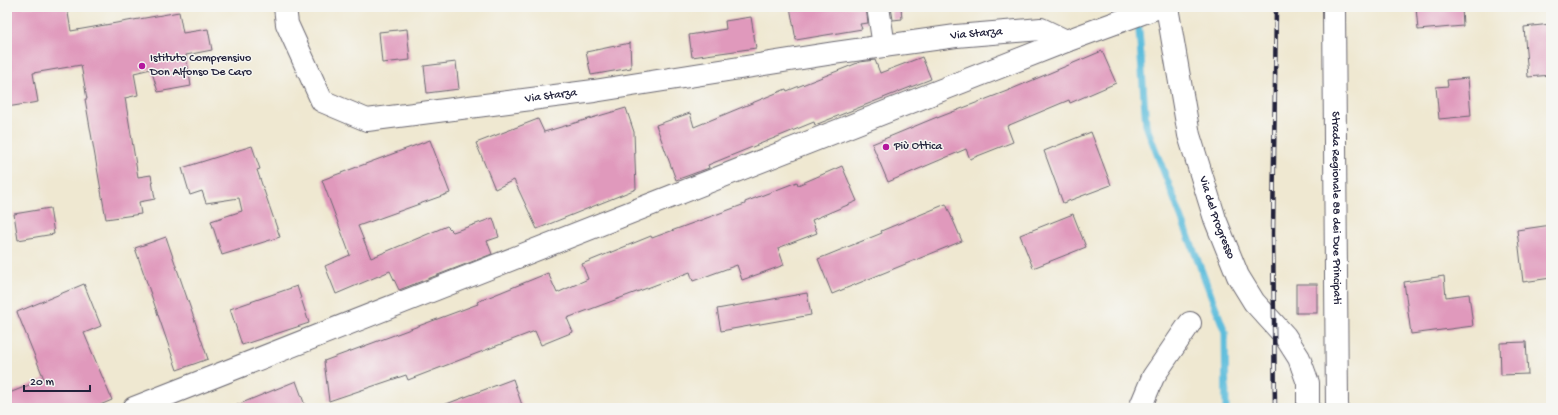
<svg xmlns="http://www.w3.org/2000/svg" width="1558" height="415" viewBox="0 0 1558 415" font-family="'Gochi Hand',sans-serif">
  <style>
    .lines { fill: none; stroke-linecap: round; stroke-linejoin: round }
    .stream { stroke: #5dbddc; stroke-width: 7 }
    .building { fill: #e099bc }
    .minor-casing { stroke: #6a6770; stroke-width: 24 }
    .major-casing { stroke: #6a6770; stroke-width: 24 }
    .minor { stroke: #fff; stroke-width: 22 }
    .major { stroke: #fff; stroke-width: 22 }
    .rail-casing { stroke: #22223b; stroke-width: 4.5 }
    .rail { stroke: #f6f6f2; stroke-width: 3; stroke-dasharray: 9; stroke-linecap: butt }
    .poi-dot { fill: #b5179e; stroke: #f6f6f2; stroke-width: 1.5 }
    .labels { text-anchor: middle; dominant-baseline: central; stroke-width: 3; stroke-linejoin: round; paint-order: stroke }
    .street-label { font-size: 12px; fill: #22223b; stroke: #f6f6f2 }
    .poi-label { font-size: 12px; fill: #22223b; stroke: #f6f6f2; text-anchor: start }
  </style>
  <rect width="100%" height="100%" fill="#f6f6f2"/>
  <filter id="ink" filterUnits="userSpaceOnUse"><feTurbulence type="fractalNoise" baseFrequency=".025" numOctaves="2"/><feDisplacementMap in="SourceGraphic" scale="8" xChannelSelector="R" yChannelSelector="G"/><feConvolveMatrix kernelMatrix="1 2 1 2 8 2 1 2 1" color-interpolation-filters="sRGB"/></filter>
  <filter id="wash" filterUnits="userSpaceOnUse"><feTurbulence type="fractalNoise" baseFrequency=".012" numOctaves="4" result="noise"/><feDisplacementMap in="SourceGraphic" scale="16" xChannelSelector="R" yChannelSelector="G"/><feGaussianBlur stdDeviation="0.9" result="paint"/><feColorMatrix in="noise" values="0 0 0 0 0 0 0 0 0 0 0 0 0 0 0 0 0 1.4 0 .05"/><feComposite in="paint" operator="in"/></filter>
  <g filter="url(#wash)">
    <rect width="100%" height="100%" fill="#efe8d1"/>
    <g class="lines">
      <path class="stream" d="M1138,17L1146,125L1225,332L1226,408"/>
    </g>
    <g id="blocks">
      <g class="building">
        <path d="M7,7H67L71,31L179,12L183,33L208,29L212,50L186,55L191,86L158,92L151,69L134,73L138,95L125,98L138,177L151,175L155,199L139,202L141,214L106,219L85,99H87L81,65L33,73L38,102L7,107Z"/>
        <path d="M790,7H866L868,23L860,24L862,29L796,40Z"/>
        <path d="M891,7H901L902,19L893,20Z"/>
        <path d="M1416,7H1462L1463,26L1418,30Z"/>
        <path d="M751,17L756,48L692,57L689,35L726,29L725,21Z"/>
        <path d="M1551,24V75L1528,77L1524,27Z"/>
        <path d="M407,29L410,60L382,63L379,32Z"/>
        <path d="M630,43L631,68L591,75L586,52Z"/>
        <path d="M1102,51L1116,83L1070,103L1069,100L1007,126L1013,142L970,159L966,149L888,182L872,144L937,117V118L1007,91Z"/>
        <path d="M922,57L931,79L815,125L814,122L708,165L709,168L676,180L656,125L690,113L694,127L786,89L787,91L860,62L875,60L880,73Z"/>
        <path d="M456,62L459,89L427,93L424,66Z"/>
        <path d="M1468,78L1471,116L1439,119L1436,87L1448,86L1447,80Z"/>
        <path d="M626,108L634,132L636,189L537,229L514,180L495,189L476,143L538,119L544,132Z"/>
        <path d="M1091,132L1111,185L1063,203L1044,151Z"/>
        <path d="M430,140L450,193L358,226L371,258L447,226L453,232L493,218L499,237L487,241L492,254L399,290L390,271L336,294L325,266L350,255L322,180Z"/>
        <path d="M252,146L260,169L257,170L280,237L222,255L211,221L242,211L239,198L206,203L202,191L190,195L182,168Z"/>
        <path d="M842,166L857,201L812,220L817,233L778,248L784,265L742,280L737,265L693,281L690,272L567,318L573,332L541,345L535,331L408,380L406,375L329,401L324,361L478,304L477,302L548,273L557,293L588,279L582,264L651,236L652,238L745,204V202L797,182L798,185Z"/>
        <path d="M946,204L962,241L832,294L818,259L882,233L881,231Z"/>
        <path d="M50,208L54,234L18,240L14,214Z"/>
        <path d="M1073,214L1086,247L1033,268L1020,235Z"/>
        <path d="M1551,225V278L1523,282L1517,230Z"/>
        <path d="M166,237L208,359L177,370L135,248Z"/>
        <path d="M1444,276L1446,297L1469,294L1473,326L1411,334L1404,282Z"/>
        <path d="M84,284L101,326L84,333L112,400L93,408H7V394L44,379L17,312Z"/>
        <rect x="1296" y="284" width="21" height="29"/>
        <path d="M297,286L309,323L242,345L230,309Z"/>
        <path d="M807,293L811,315L721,331L717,309Z"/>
        <path d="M1526,342L1528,374L1501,375L1500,343Z"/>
        <path d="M513,379L523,408H441V406Z"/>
        <path d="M296,381L306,408H232V407Z"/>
      </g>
    </g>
  </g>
  <g filter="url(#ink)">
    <use href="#blocks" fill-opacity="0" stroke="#6a6770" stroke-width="1"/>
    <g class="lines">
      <defs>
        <g id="minor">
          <path id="s1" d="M285,7L287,24L322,101L367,120L594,91L834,53L956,36L1041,29L1066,41"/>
          <path d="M878,7L884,46"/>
          <path id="s2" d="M1167,7L1189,135L1215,219L1238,276L1254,302L1285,336L1299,358L1308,383V408"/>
          <path d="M134,408L1066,41L1159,7"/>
          <path d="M1140,408L1153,377L1190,323"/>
        </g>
        <g id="major">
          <path id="s3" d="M1334,7L1337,408"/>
        </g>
      </defs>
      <use href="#minor" class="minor-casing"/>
      <use href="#major" class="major-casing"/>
      <use href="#minor" class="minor"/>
      <use href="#major" class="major"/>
      <defs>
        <path id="rail" d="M1275,408L1273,233L1276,7"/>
      </defs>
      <use href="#rail" class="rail-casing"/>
      <use href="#rail" class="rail"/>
    </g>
  </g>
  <g class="poi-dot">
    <circle cx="142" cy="66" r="4"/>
    <circle cx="886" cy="147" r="4"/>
  </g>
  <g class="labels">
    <g class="street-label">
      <text stroke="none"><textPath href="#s1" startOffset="766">Via Starza</textPath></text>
      <text stroke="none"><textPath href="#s1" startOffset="336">Via Starza</textPath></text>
      <text stroke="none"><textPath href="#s3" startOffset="201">Strada Regionale 88 dei Due Principati</textPath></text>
      <text stroke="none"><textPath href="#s2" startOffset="217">Via del Progresso</textPath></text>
    </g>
    <g class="poi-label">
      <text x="150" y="59">Istituto Comprensivo<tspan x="150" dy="14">Don Alfonso De Caro</tspan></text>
      <text x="894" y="147">Più Ottica</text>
    </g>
  </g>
  <rect width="1558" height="415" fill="none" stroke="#f6f6f2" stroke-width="24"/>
  <path d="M24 385v6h66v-6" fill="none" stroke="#22223b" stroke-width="2"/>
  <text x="30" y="385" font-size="12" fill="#22223b" stroke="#f6f6f2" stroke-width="3" paint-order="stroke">20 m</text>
</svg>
